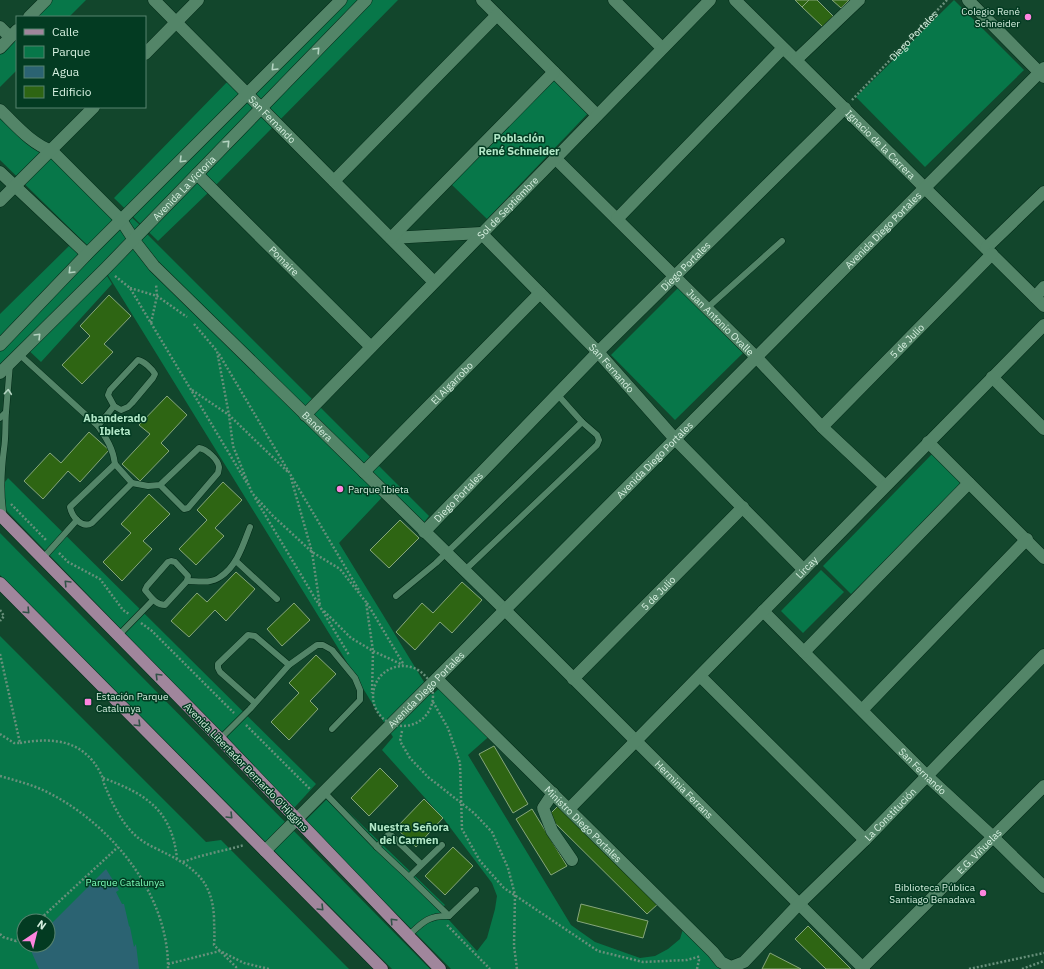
<svg xmlns="http://www.w3.org/2000/svg" width="1044" height="969" viewBox="0 0 1044 969" font-family="'IBM Plex Sans',sans-serif">
  <style>
    .green { fill: #077749; fill-rule: evenodd }
    .water { fill: #2b6372 }
    .building { fill: #2e6513; stroke: #86a67b }
    .lines { fill: none; stroke-linecap: round; stroke-linejoin: round }
    .lane-casing { stroke: #022a17; stroke-width: 7 }
    .street-casing { stroke: #022a17; stroke-width: 13 }
    .secondary-casing { stroke: #022a17; stroke-width: 13 }
    .primary-casing { stroke: #022a17; stroke-width: 13 }
    .path { stroke: #68907b; stroke-width: 2.5; stroke-dasharray: 2 2; stroke-linecap: butt }
    .lane { stroke: #538568; stroke-width: 6 }
    .street { stroke: #538568; stroke-width: 12 }
    .secondary { stroke: #538568; stroke-width: 12 }
    .primary { stroke: #a0869c; stroke-width: 12 }
    .oneway { stroke: #b4d4c1 }
    .oneway2 { stroke: #325247 }
    .poi-dot { fill: #fe85df; stroke: #033b22; stroke-width: 1.5 }
    .labels { text-anchor: middle; dominant-baseline: central; stroke-width: 3; stroke-linejoin: round; paint-order: stroke }
    .poi-label { font-size: 10px; fill: #d5efdf; stroke: #033b22; text-anchor: end }
    .street-label { font-size: 10px; fill: #d5efdf; stroke: #033b22 }
    .park-label { font-size: 10px; fill: #7fffba; stroke: #033b22 }
    .neighbourhood-label { font-size: 11px; font-weight: bold; fill: #b2e7c7; stroke: #033b22 }
  </style>
  <rect width="100%" height="100%" fill="#12462c"/>
  <g class="green">
    <path d="M46,0H86L69,17H29Z"/>
    <path d="M341,0H398L212,189L158,241L114,198L231,78L248,94Z"/>
    <path d="M954,0L1024,70L925,167L856,97Z"/>
    <path d="M17,30V70L0,87V48Z"/>
    <path d="M557,72L594,107L487,219L450,183Z"/>
    <path d="M0,110L52,151L123,213L89,247L0,160Z"/>
    <path d="M130,216L141,226L101,266L112,284L41,362L22,344L0,365V314L70,245L86,260Z"/>
    <path d="M145,232L429,516L423,524L389,490L339,543L432,695L444,684L494,732L468,755L571,925L595,942L640,958L655,956L668,949L680,939L686,919L738,969H451L305,821L331,795L445,905L440,910L477,951L487,938L495,909L497,896L492,883L443,818L382,750L393,737L106,272Z"/>
    <path d="M678,288L743,353L675,420L611,355Z"/>
    <path d="M935,451L964,482L851,594L823,566Z"/>
    <path d="M8,478L316,784L294,808L5,509V482Z"/>
    <path d="M0,533L430,969H392L0,575Z"/>
    <path d="M821,570L844,592L803,633L781,611Z"/>
    <path d="M0,636L206,842L221,840L349,969H0ZM24,921H48V945H24Z"/>
  </g>
  <path class="water" d="M106,869L119,890L116,892L122,904H124L129,926L130,927L134,947L136,944L139,969H39L29,946L48,945V927Z"/>
  <g class="building">
    <path d="M795,0H809L802,7Z"/>
    <path d="M809,0H817L833,16L823,27L802,7Z"/>
    <path d="M832,0H849L841,8Z"/>
    <path d="M109,295L131,316L104,344L113,352L82,384L62,365L90,336L80,326Z"/>
    <path d="M167,396L187,415L161,443L169,451L140,481L122,464L150,434L139,425Z"/>
    <path d="M89,432L109,450L80,482L68,471L43,499L24,481L50,453L61,463Z"/>
    <path d="M223,482L242,500L215,528L224,536L196,565L179,549L207,520L197,510Z"/>
    <path d="M149,494L170,514L143,541L152,549L122,581L103,562L131,533L121,524Z"/>
    <path d="M400,520L419,538L389,568L370,550Z"/>
    <path d="M236,572L255,589L226,621L215,610L189,637L171,621L197,593L207,602Z"/>
    <path d="M462,582L482,600L452,633L440,622L415,650L396,632L422,603L433,613Z"/>
    <path d="M294,603L310,620L282,646L267,629Z"/>
    <path d="M316,655L336,674L310,701L318,709L289,740L271,722L299,693L289,683Z"/>
    <path d="M494,746L528,804L513,813L479,754Z"/>
    <path d="M380,768L398,786L369,816L351,798Z"/>
    <path d="M424,799L443,818L416,847L396,828Z"/>
    <path d="M559,805L659,903L647,914L548,816Z"/>
    <path d="M532,809L567,866L551,875L516,819Z"/>
    <path d="M453,847L473,866L445,895L425,876Z"/>
    <path d="M581,904L648,921L643,938L577,921Z"/>
    <path d="M808,926L851,969H826L795,939Z"/>
    <path d="M770,953L801,969H762Z"/>
  </g>
  <g class="lines">
    <defs>
      <g id="lane">
        <path d="M706,309L782,241"/>
        <path d="M19,354L98,426"/>
        <path d="M138,360C144,361 152,369 155,374L153,378L132,403L128,407L121,410L114,406L108,395L110,390Z"/>
        <path d="M114,406L98,426C106,438 113,448 115,464"/>
        <path d="M0,418L6,412L10,364"/>
        <path d="M115,464L132,483L92,523C82,529 72,517 70,507Z"/>
        <path d="M132,483L148,486L160,485L199,448C206,449 218,459 219,467C219,468 218,473 218,473L188,508L184,509L160,485"/>
        <path d="M4,517C0,495 1,472 4,449C6,437 5,424 6,412"/>
        <path d="M43,558L77,520"/>
        <path d="M171,561L175,562L188,576L187,581L165,605C156,605 151,597 145,590L147,586L168,562Z"/>
        <path d="M236,561L277,599"/>
        <path d="M464,571L597,445L599,440L597,435L582,422L557,394"/>
        <path d="M187,581C197,581 211,584 220,577C237,566 243,545 250,527"/>
        <path d="M396,596L436,563L582,422"/>
        <path d="M118,636L153,600"/>
        <path d="M289,665L317,645H323L332,650L355,678L360,690V700L332,729"/>
        <path d="M220,739L250,709L289,665L255,636L248,635L218,664V668L220,672L255,703"/>
        <path d="M324,792L377,847"/>
        <path d="M442,845L409,877L449,916"/>
        <path d="M409,877L377,847L388,835L392,836L421,864"/>
        <path d="M408,936C422,923 428,915 449,916L476,890"/>
      </g>
      <g id="street">
        <path id="s2" d="M154,0L434,282"/>
        <path d="M482,0L597,115"/>
        <path d="M614,0L662,48"/>
        <path id="s3" d="M735,0L1044,306"/>
        <path d="M29,17L46,0"/>
        <path d="M0,27L10,37"/>
        <path d="M0,48L17,30"/>
        <path d="M145,54L198,0"/>
        <path d="M796,60L859,0"/>
        <path id="s4" d="M0,110C15,124 31,144 52,151L121,220L136,243L154,266L505,610L864,969"/>
        <path id="s5" d="M555,158L756,357L822,427L885,486"/>
        <path d="M0,172L87,254"/>
        <path id="s6" d="M197,174L371,347"/>
        <path d="M334,181L497,15"/>
        <path d="M0,201L94,107"/>
        <path d="M617,219L783,48"/>
        <path id="s7" d="M391,238L481,233L598,352L675,439L804,570"/>
        <path d="M391,238L554,72"/>
        <path d="M986,248L1044,192"/>
        <path d="M1035,297L1044,287"/>
        <path d="M992,377L1044,429"/>
        <path id="s8" d="M305,415L710,0"/>
        <path id="s9" d="M822,427L992,254"/>
        <path d="M928,442L1044,558"/>
        <path id="s10" d="M364,472L540,293"/>
        <path id="s11" d="M424,532L598,352L845,108"/>
        <path id="s12" d="M763,611L927,776L993,837L1044,887"/>
        <path d="M804,652L969,483"/>
        <path d="M700,676L865,840"/>
        <path id="s13" d="M437,679L713,952L721,962L731,967L744,962L799,904L865,840L1044,655"/>
        <path id="s14" d="M573,679L743,507"/>
        <path d="M862,710L1027,539"/>
        <path d="M553,793L543,808L552,831L572,860"/>
        <path id="s15" d="M569,809L1044,325"/>
        <path id="s16" d="M863,967L1044,786"/>
      </g>
      <g id="secondary">
        <path d="M968,0L1044,77"/>
        <path d="M0,345L87,254L341,0"/>
        <path id="s17" d="M0,373L106,268L366,0"/>
        <path id="s18" d="M265,851L1044,68"/>
      </g>
      <g id="primary">
        <path d="M0,515L220,739L440,969"/>
        <path d="M0,583L382,969"/>
      </g>
    </defs>
    <use href="#lane" class="lane-casing"/>
    <use href="#street" class="street-casing"/>
    <use href="#secondary" class="secondary-casing"/>
    <use href="#primary" class="primary-casing"/>
    <g class="path">
      <path id="s1" d="M852,100L947,0"/>
      <path d="M115,276L130,288L248,485"/>
      <path d="M130,288L157,296L187,317"/>
      <path d="M151,323L157,296L156,284"/>
      <path d="M194,324L217,351L229,415L233,446L252,493L273,516L312,552L340,569L366,602L373,651L372,693"/>
      <path d="M219,354L360,592"/>
      <path d="M192,390L229,415L288,472"/>
      <path d="M291,478L312,552L320,606"/>
      <path d="M255,498L349,655"/>
      <path d="M11,504L47,541"/>
      <path d="M59,553L68,562L100,579L123,610L129,614"/>
      <path d="M367,603L404,665"/>
      <path d="M0,610L4,616L0,621"/>
      <path d="M324,611L351,638L373,651L403,665"/>
      <path d="M141,623L152,631L234,713"/>
      <path d="M0,654L20,743H14L0,734"/>
      <circle cx="403" cy="696" r="30"/>
      <path d="M433,702L448,728L460,763L462,829L480,861L504,888L598,951L643,962L687,960L701,956"/>
      <path d="M246,725L310,789"/>
      <path d="M402,731L400,741L410,758L428,777L474,813L492,832L508,868L515,895L514,946L517,969"/>
      <path d="M20,743C54,737 84,740 101,774C103,778 103,782 105,786C112,803 121,822 135,835C144,844 158,849 169,855C198,870 212,884 214,917C214,927 215,935 214,945L236,967V969"/>
      <path d="M0,776C17,781 34,785 49,793C112,825 169,895 168,969"/>
      <path d="M103,778C146,794 172,810 177,859"/>
      <path d="M183,862C203,854 224,851 244,845"/>
      <path d="M38,921L118,847"/>
      <path d="M447,925L490,969"/>
      <path d="M0,934L3,937L16,941L24,934"/>
      <path d="M168,964L220,951L244,963L269,969"/>
      <path d="M697,969L699,960L698,957"/>
      <path d="M969,969L1044,953"/>
      <path d="M1022,969L1044,961"/>
    </g>
    <use href="#lane" class="lane"/>
    <use href="#street" class="street"/>
    <use href="#secondary" class="secondary"/>
    <use href="#primary" class="primary"/>
  </g>
  <defs><path id="oneway-chevron" d="M-2-3.5L2.5 0L-2 3.5" fill="none" stroke-width="1.6" stroke-linecap="round" stroke-linejoin="round"/></defs>
  <g class="oneway">
    <use href="#oneway-chevron" transform="translate(317 50) rotate(-47)"/>
    <use href="#oneway-chevron" transform="translate(274 68) rotate(135)"/>
    <use href="#oneway-chevron" transform="translate(227 143) rotate(-46)"/>
    <use href="#oneway-chevron" transform="translate(182 160) rotate(135)"/>
    <use href="#oneway-chevron" transform="translate(71 271) rotate(134)"/>
    <use href="#oneway-chevron" transform="translate(38 336) rotate(-45)"/>
    <use href="#oneway-chevron" transform="translate(8 392) rotate(-85)"/>
  </g>
  <g class="oneway2">
    <use href="#oneway-chevron" transform="translate(67 583) rotate(-134)"/>
    <use href="#oneway-chevron" transform="translate(27 611) rotate(46)"/>
    <use href="#oneway-chevron" transform="translate(158 676) rotate(-135)"/>
    <use href="#oneway-chevron" transform="translate(138 724) rotate(45)"/>
    <use href="#oneway-chevron" transform="translate(230 816) rotate(45)"/>
    <use href="#oneway-chevron" transform="translate(321 908) rotate(45)"/>
    <use href="#oneway-chevron" transform="translate(393 921) rotate(-134)"/>
  </g>
  <g class="poi-dot">
    <circle cx="1028" cy="17" r="4"/>
    <circle cx="340" cy="489" r="4"/>
    <rect x="84" y="698" width="8" height="8" rx="2"/>
    <circle cx="983" cy="893" r="4"/>
  </g>
  <g class="labels">
    <g class="poi-label">
      <text x="1020" y="11">Colegio René<tspan x="1020" dy="12">Schneider</tspan></text>
      <text x="348" y="489" text-anchor="start">Parque Ibieta</text>
      <text x="96" y="696" text-anchor="start">Estación Parque<tspan x="96" dy="12">Catalunya</tspan></text>
      <text x="975" y="887">Biblioteca Pública<tspan x="975" dy="12">Santiago Benadava</tspan></text>
    </g>
    <g class="street-label">
      <text stroke="none"><textPath href="#s1" startOffset="89">Diego Portales</textPath></text>
      <text stroke="none"><textPath href="#s2" startOffset="168">San Fernando</textPath></text>
      <text stroke="none"><textPath href="#s3" startOffset="205">Ignacio de la Carrera</textPath></text>
      <text stroke="none"><textPath href="#s17" startOffset="261">Avenida La Victoria</textPath></text>
      <text stroke="none"><textPath href="#s8" startOffset="290">Sol de Septiembre</textPath></text>
      <text stroke="none"><textPath href="#s18" startOffset="876">Avenida Diego Portales</textPath></text>
      <text stroke="none"><textPath href="#s6" startOffset="123">Pomaire</textPath></text>
      <text stroke="none"><textPath href="#s11" startOffset="373">Diego Portales</textPath></text>
      <text stroke="none"><textPath href="#s5" startOffset="233">Juan Antonio Ovalle</textPath></text>
      <text stroke="none"><textPath href="#s9" startOffset="121">5 de Julio</textPath></text>
      <text stroke="none"><textPath href="#s7" startOffset="278">San Fernando</textPath></text>
      <text stroke="none"><textPath href="#s10" startOffset="125">El Algarrobo</textPath></text>
      <text stroke="none"><textPath href="#s4" startOffset="450">Bandera</textPath></text>
      <text stroke="none"><textPath href="#s18" startOffset="552">Avenida Diego Portales</textPath></text>
      <text stroke="none"><textPath href="#s11" startOffset="49">Diego Portales</textPath></text>
      <text stroke="none"><textPath href="#s15" startOffset="339">Lircay</textPath></text>
      <text stroke="none"><textPath href="#s14" startOffset="121">5 de Julio</textPath></text>
      <text stroke="none"><textPath href="#s18" startOffset="228">Avenida Diego Portales</textPath></text>
      <text transform="translate(246 767) rotate(46)">Avenida Libertador Bernardo O'Higgins</text>
      <text stroke="none"><textPath href="#s12" startOffset="226">San Fernando</textPath></text>
      <text stroke="none"><textPath href="#s4" startOffset="966">Herminia Ferrans</textPath></text>
      <text stroke="none"><textPath href="#s13" startOffset="634">La Constitución</textPath></text>
      <text stroke="none"><textPath href="#s13" startOffset="206">Ministro Diego Portales</textPath></text>
      <text stroke="none"><textPath href="#s16" startOffset="164">E.G. Viñuelas</textPath></text>
    </g>
    <g class="park-label">
      <text x="125" y="882">Parque Catalunya</text>
    </g>
    <g class="neighbourhood-label">
      <text x="519" y="138">Población<tspan x="519" dy="13">René Schneider</tspan></text>
      <text x="115" y="418">Abanderado<tspan x="115" dy="13">Ibieta</tspan></text>
      <text x="409" y="827">Nuestra Señora<tspan x="409" dy="13">del Carmen</tspan></text>
    </g>
  </g>
  <rect x="16" y="16" width="130" height="92" fill="#033b22" stroke="#57836e"/>
  <rect x="24" y="29" width="20" height="6" fill="#a0869c" stroke="#57836e"/>
  <text x="52" y="36" font-size="12" fill="#d5efdf">Calle</text>
  <rect x="24" y="46" width="20" height="12" fill="#077749" stroke="#57836e"/>
  <text x="52" y="56" font-size="12" fill="#d5efdf">Parque</text>
  <rect x="24" y="66" width="20" height="12" fill="#2b6372" stroke="#57836e"/>
  <text x="52" y="76" font-size="12" fill="#d5efdf">Agua</text>
  <rect x="24" y="86" width="20" height="12" fill="#2e6513" stroke="#57836e"/>
  <text x="52" y="96" font-size="12" fill="#d5efdf">Edificio</text>
  <g transform="translate(36 933) rotate(35)"><circle r="19" fill="#033b22" stroke="#57836e"/>
  <path d="M0-3L7 15L0 10L-7 15Z" fill="#fe85df"/>
  <text y="-6" font-size="11" font-weight="bold" text-anchor="middle" fill="#d5efdf">N</text>
  </g>
</svg>
